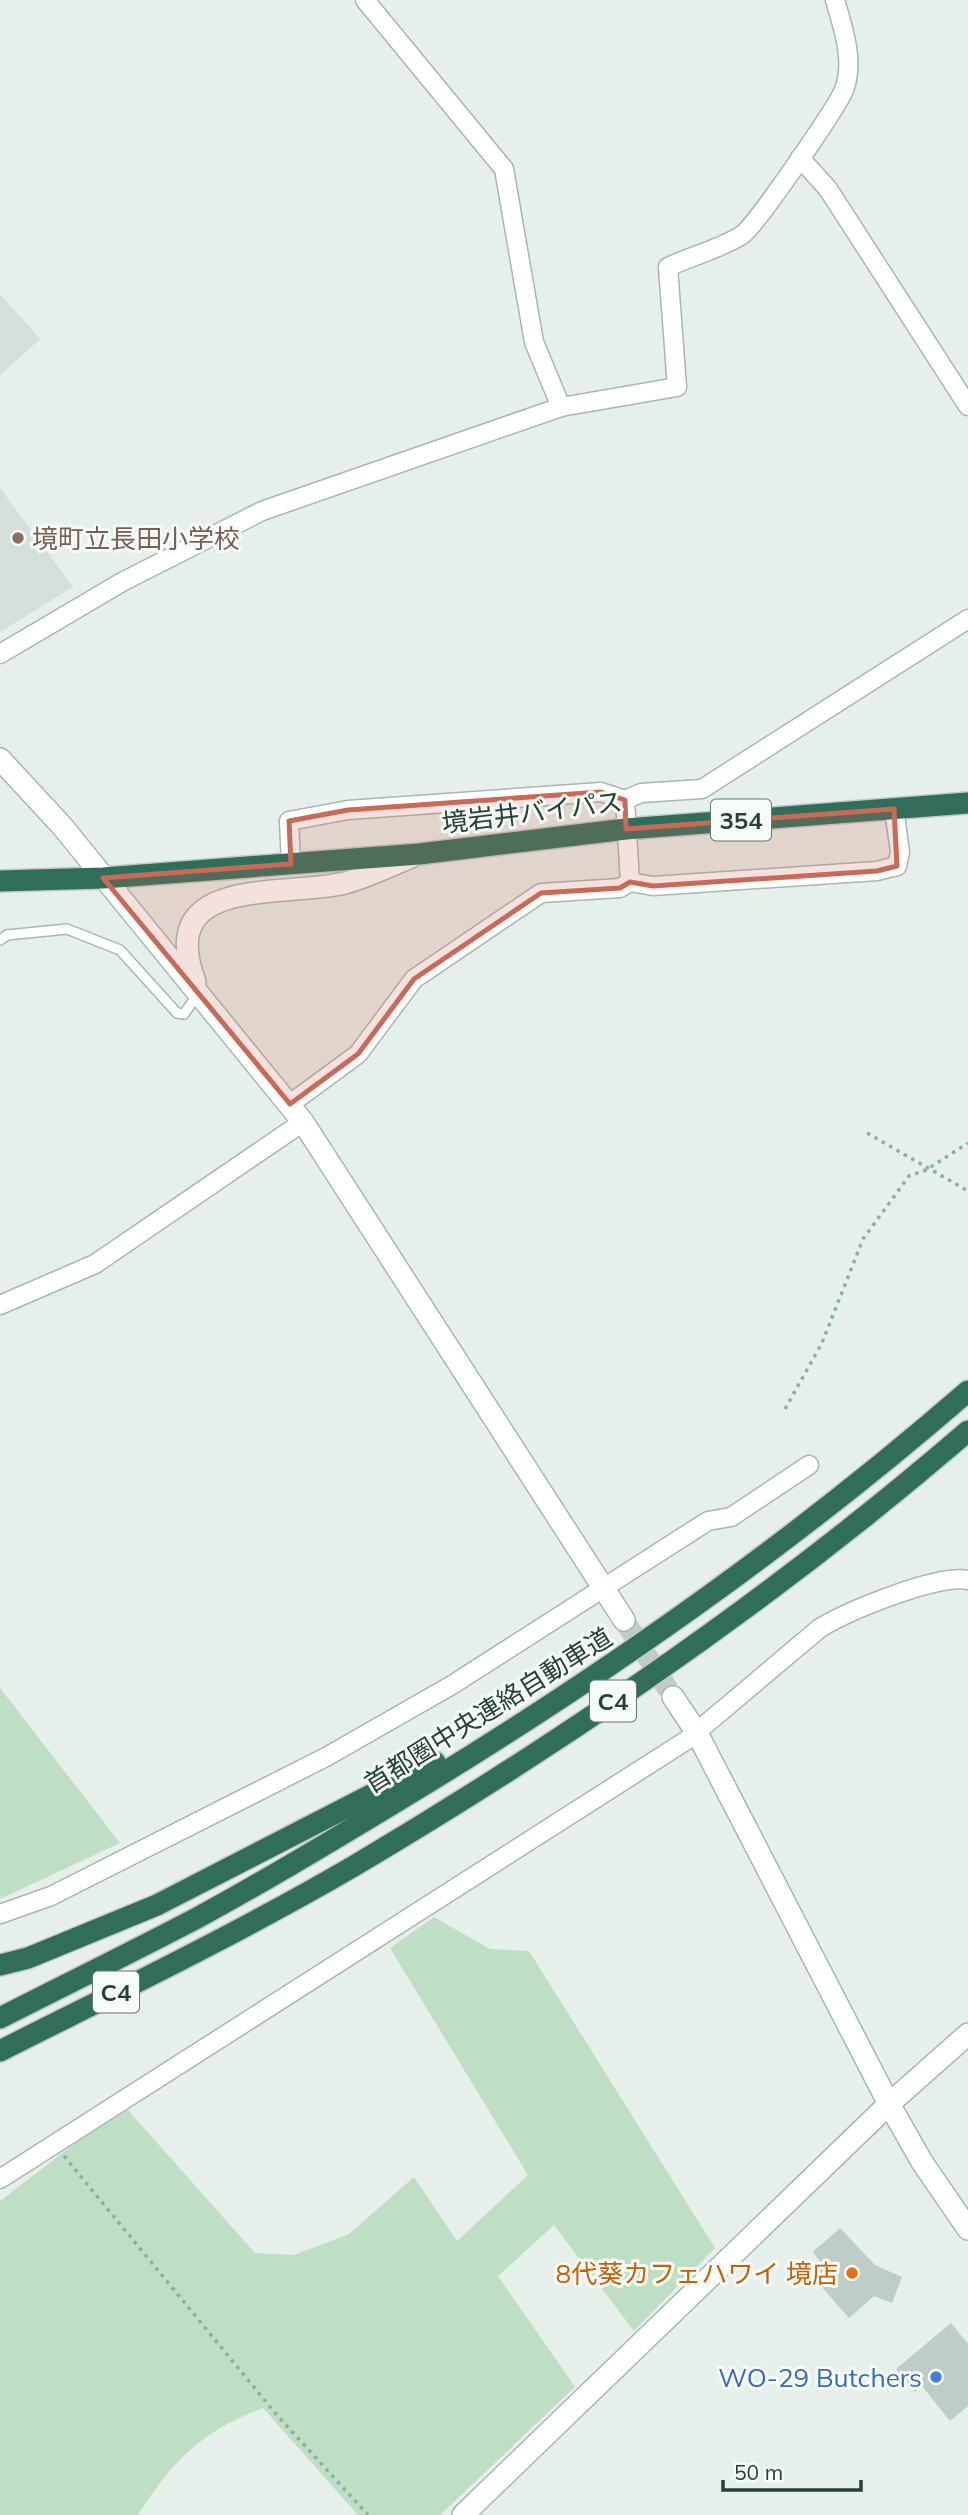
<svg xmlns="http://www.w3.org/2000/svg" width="968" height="2515" viewBox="0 0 968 2515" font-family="Mulish,'Noto Sans JP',sans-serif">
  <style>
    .built { fill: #d4dfd9 }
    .green { fill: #bfdfc4 }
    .building { fill: #becdc5 }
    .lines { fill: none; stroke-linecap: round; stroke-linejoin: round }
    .secondary-tunnel { stroke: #bfccc6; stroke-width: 21; stroke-dasharray: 21 10; stroke-linecap: butt }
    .lane-casing { stroke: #a8b7b0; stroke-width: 12 }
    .street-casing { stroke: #a8b7b0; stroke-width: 21 }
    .secondary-casing { stroke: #a4bab0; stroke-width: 24 }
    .highway-casing { stroke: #c2cac7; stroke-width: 24 }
    .path { stroke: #86b2a0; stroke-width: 3.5; stroke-dasharray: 3.5 5; stroke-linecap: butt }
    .lane { stroke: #fff; stroke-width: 9 }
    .street { stroke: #fff; stroke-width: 18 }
    .secondary { stroke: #fff; stroke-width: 21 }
    .highway { stroke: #306e5a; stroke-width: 21 }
    .marked { fill: #c96a58; fill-opacity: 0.2; stroke: #c96a58; stroke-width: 5; stroke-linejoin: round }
    .education-dot { fill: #8d6e63; stroke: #f7fbf8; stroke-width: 2.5 }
    .food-dot { fill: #e8710a; stroke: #f7fbf8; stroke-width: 2.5 }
    .shop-dot { fill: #3f7fe0; stroke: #f7fbf8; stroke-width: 2.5 }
    .labels { text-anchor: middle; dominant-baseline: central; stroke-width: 6; stroke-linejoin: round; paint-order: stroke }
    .shield { fill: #f7fbf8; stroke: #637970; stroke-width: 2 }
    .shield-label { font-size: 24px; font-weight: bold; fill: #244136 }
    .education-label { font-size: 26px; fill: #785e54; stroke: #f7fbf8; text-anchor: start }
    .street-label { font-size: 26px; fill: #244136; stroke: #f7fbf8 }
    .food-label { font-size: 26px; fill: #c56008; stroke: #f7fbf8; text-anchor: end }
    .shop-label { font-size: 26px; fill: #366cbe; stroke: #f7fbf8; text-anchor: end }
  </style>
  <rect width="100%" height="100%" fill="#e6efea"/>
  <g class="built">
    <path d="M0,294L40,339L0,375Z"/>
    <path d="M0,488L73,587L0,632Z"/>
  </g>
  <g class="green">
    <path d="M0,1688L120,1843L0,1899Z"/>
    <path d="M434,1917L490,1949L529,1951L715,2248L634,2331L554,2225L498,2276L575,2387L440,2515H358L263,2408C202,2431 173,2460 138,2515H0V2201L78,2141L128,2110L255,2253L294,2255L349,2234L414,2177L457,2241L528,2175L390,1948Z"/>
  </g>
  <g class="building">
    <path d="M840,2228L875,2265L902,2277L892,2303L874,2296L849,2318L811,2275L823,2265L813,2252Z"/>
    <path d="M951,2323L968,2344V2406L950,2421L922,2386L915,2392L896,2369Z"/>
  </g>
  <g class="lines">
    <path class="secondary-tunnel" d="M624,1620L673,1697"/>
    <defs>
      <path id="lane" d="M0,940L7,935L67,929L120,950L177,1013L184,1014L198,994"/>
      <g id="street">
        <path d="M365,0L504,169L534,342L561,407"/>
        <path d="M800,158L828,189L968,406"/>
        <path d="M0,654L122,582L262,511L561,407L677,387L668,267C691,256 720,249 742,235C755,227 837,107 844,90C855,61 843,28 835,0"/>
        <path d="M291,864L289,821L348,810L601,792L625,800"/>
        <path d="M630,882L653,886L877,871L897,866L900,852L894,809"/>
        <path d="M290,1104L358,1054L414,979L541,893L620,888L630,882L625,800L641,793L702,789L968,619"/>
        <path d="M0,1305L95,1264L303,1122"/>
        <path d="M0,1914L51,1896L326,1757L452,1685L708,1521L731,1517L809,1465"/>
        <path d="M0,2179L687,1740L820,1628C848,1611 937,1574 968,1580"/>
      </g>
      <g id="secondary">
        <path d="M0,759L62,826L303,1122L624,1620"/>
        <path d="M195,982C155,874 280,898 345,883C367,877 390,866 411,857"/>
        <path d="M673,1697L697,1733L889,2104L922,2162L968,2229"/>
        <path d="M463,2515L889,2104L968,2034"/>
      </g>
      <g id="highway">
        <path d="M0,881L103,878L419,854L626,829L968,803"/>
        <path d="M0,1965L28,1958L157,1905L435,1762"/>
        <path d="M0,2018C65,1985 132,1952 197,1918C275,1876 351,1829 427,1783C618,1666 799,1538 968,1391"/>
        <path d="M0,2051C119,1991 239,1933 354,1866C570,1738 778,1595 968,1431"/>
      </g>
    </defs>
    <use href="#lane" class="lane-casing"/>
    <use href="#street" class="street-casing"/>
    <use href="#secondary" class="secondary-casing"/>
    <use href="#highway" class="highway-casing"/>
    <g class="path">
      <path d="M867,1133L968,1191"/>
      <path d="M785,1409L822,1343L863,1239L909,1176L926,1170L968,1143"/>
      <path d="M64,2156L276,2414L368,2515"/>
    </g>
    <use href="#lane" class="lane"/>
    <use href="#street" class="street"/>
    <use href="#secondary" class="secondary"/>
    <use href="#highway" class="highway"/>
  </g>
  <path class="marked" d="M601,792L625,800L626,829L894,809L897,866L877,871L653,886L630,882L620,888L541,893L414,979L358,1054L290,1104L103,878L291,864L289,821L348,810Z"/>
  <circle class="education-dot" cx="18" cy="538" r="7"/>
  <circle class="food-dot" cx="852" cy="2273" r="7"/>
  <circle class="shop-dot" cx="936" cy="2377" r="7"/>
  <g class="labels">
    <g class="shield">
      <rect x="711" y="799.5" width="60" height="41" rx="5"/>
      <rect x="590" y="1680.5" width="46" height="41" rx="5"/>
      <rect x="93" y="1971.5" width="46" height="41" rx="5"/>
    </g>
    <g class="shield-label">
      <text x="741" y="820">354</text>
      <text x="613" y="1701">C4</text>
      <text x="116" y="1992">C4</text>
    </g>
    <g class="education-label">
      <text x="32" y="538">境町立長田小学校</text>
    </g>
    <g class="street-label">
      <text transform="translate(532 812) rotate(-7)">境岩井バイパス</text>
      <text transform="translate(488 1710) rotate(-32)">首都圏中央連絡自動車道</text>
    </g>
    <g class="food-label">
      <text x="838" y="2273">8代葵カフェハワイ 境店</text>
    </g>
    <g class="shop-label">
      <text x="922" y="2377">WO-29 Butchers</text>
    </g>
  </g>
  <path d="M723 2480v10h138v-10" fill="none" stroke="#244136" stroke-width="3.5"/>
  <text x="734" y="2480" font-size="21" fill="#244136" stroke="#f7fbf8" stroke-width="5" paint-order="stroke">50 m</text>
</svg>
